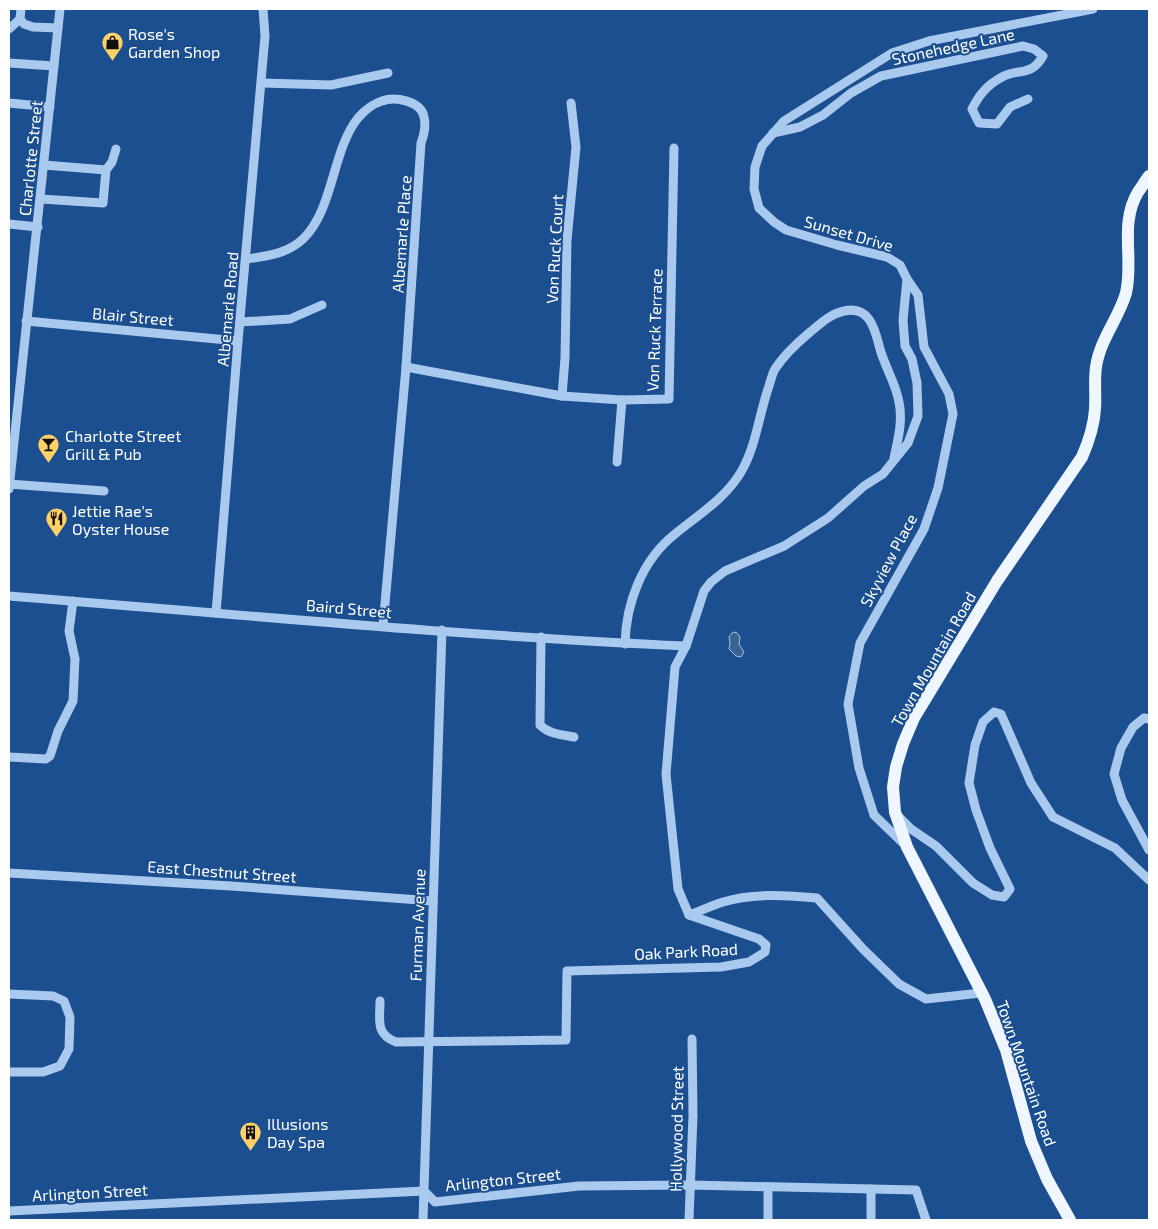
<svg xmlns="http://www.w3.org/2000/svg" width="1158" height="1229" viewBox="0 0 1158 1229" font-family="'Exo 2',sans-serif">
  <style>
    .water { fill: #3c6290; stroke: #9cc4f0 }
    .lines { fill: none; stroke-linecap: round; stroke-linejoin: round }
    .minor { stroke: #a9c9ee; stroke-width: 9 }
    .major { stroke: #f0f6ff; stroke-width: 12 }
    .labels { text-anchor: middle; dominant-baseline: central; stroke-width: 4; stroke-linejoin: round; paint-order: stroke }
    .poi-label { font-size: 16px; fill: #fff; stroke: #1b4f8f; text-anchor: start }
    .street-label { font-size: 16px; fill: #fff; stroke: #1b4f8f }
  </style>
  <rect width="100%" height="100%" fill="#1b4f8f"/>
  <path class="water" d="M734,632L737,633L740,637L739,644L744,652L741,657L736,656L729,649L730,643L729,637L732,633Z"/>
  <g class="lines">
    <g class="minor">
      <path d="M21,9L20,19L24,24L33,27L58,28"/>
      <path d="M9,29L20,19"/>
      <path d="M9,63L54,66"/>
      <path d="M262,83L331,85L388,73"/>
      <path d="M9,103L50,107"/>
      <path d="M773,133L800,127L823,115L851,93L881,76L1023,46L1034,49L1043,56C1031,77 1019,68 1002,77C987,85 979,95 972,109L979,123L997,124L1010,107L1028,99"/>
      <path d="M106,170L112,162L116,149"/>
      <path d="M41,199L103,203L106,170L44,165"/>
      <path d="M9,224L38,227"/>
      <path d="M247,259C267,256 287,254 303,239C334,209 332,150 358,118C364,111 372,104 382,101C395,96 421,101 424,117C426,125 424,135 421,143L406,367L383,626"/>
      <path d="M26,321L238,341"/>
      <path d="M240,322L290,319L322,305"/>
      <path d="M406,367L562,396L622,400L669,399L674,148"/>
      <path d="M562,396L565,358L567,240L576,147L571,103"/>
      <path d="M617,462L622,400"/>
      <path d="M9,484L104,491"/>
      <path d="M9,489C25,329 44,169 60,9"/>
      <path d="M9,596C234,614 460,636 686,646"/>
      <path d="M216,613L238,341L265,36L263,9"/>
      <path d="M541,637L540,725C549,734 562,735 574,737"/>
      <path d="M625,644C626,603 642,560 675,534C698,515 725,499 741,472C756,447 759,414 769,386C771,380 772,374 775,369C784,355 797,343 809,333C820,324 830,314 844,311C870,305 875,330 880,349C885,367 896,384 899,402C903,420 898,440 894,458"/>
      <path d="M1149,719L1144,718L1133,727L1121,748L1114,774L1122,800L1149,850"/>
      <path d="M9,757L46,759L50,756L58,731L73,701L75,659L69,631L73,601"/>
      <path d="M897,815L911,829L936,846L973,883L992,895L1004,897L1010,889L990,848L976,810L969,783L975,745L983,722L994,712L1001,714L1031,783L1053,817L1115,848L1149,880"/>
      <path d="M905,845L874,815L859,768L848,704L860,643L924,529L938,488L953,414L949,394L924,347L918,295L907,279"/>
      <path d="M9,873L231,886L433,901"/>
      <path d="M689,915C700,911 711,906 723,902C753,893 786,895 817,898L863,949L899,984L926,999L981,993"/>
      <path d="M9,994L53,996L64,1001L70,1017L69,1049L60,1066L43,1072H9"/>
      <path d="M380,1001C380,1020 375,1034 396,1042L566,1040L567,971L721,967L749,962L765,952L766,945L759,939L689,915L678,889L666,774L675,667L686,646L704,591L711,582L725,571L784,546L828,518L864,486L883,474L908,443L918,416L917,383L912,359L905,346L903,320L907,279L900,265L887,257L837,245L786,230L774,222L759,208L754,189L755,167L762,146L784,121L892,53L929,41L1093,9"/>
      <path d="M768,1187V1220"/>
      <path d="M871,1189V1220"/>
      <path d="M9,1211L424,1191L435,1202L579,1186L690,1185L916,1190L926,1220"/>
      <path d="M423,1220L442,630"/>
      <path d="M689,1220L693,1115L692,1039"/>
    </g>
    <path class="major" d="M1070,1220L1047,1179L1031,1141L1006,1050L985,999L907,847L895,812L893,787L896,767L903,744L914,718L997,581L1082,457C1089,441 1094,426 1095,409C1096,395 1094,381 1096,367C1100,339 1119,318 1126,293C1134,259 1119,224 1138,192C1142,187 1145,181 1149,176"/>
  </g>
  <defs>
    <symbol id="shop-pin" viewBox="-11 -11 22 30"><path d="M0 17L-7.5 6A9.5 9.5 0 1 1 7.5 6Z" fill="#ffd166" stroke="#1b4f8f"/><path d="M-5-2.5h2.3a2.7 3.5 0 0 1 5.4 0H5L5.5 6h-11ZM-1.5-2.5h3a1.5 2.3 0 0 0-3 0Z" fill="#111"/></symbol>
    <symbol id="bar-pin" viewBox="-11 -11 22 30"><path d="M0 17L-7.5 6A9.5 9.5 0 1 1 7.5 6Z" fill="#ffd166" stroke="#1b4f8f"/><path d="M-6-5H6L.8 .8V4.5H3.5V6h-7V4.5H-.8V.8Z" fill="#111"/></symbol>
    <symbol id="restaurant-pin" viewBox="-11 -11 22 30"><path d="M0 17L-7.5 6A9.5 9.5 0 1 1 7.5 6Z" fill="#ffd166" stroke="#1b4f8f"/><path d="M-5-6h1v4h1v-4h1v4h1v-4h1v5L-1.5 .5V6h-2V.5L-5-1ZM5-6V6H3V1.5H1.5Q1.5-4 5-6Z" fill="#111"/></symbol>
    <symbol id="building-pin" viewBox="-11 -11 22 30"><path d="M0 17L-7.5 6A9.5 9.5 0 1 1 7.5 6Z" fill="#ffd166" stroke="#1b4f8f"/><path d="M-4-6H4V6H1V3H-1V6H-4ZM-2.5-4.3h1.7v1.8h-1.7ZM.8-4.3h1.7v1.8H.8ZM-2.5-1h1.7V.8h-1.7ZM.8-1h1.7V.8H.8Z" fill="#111"/></symbol>
  </defs>
  <g fill-rule="evenodd">
    <use href="#shop-pin" x="100" y="30" width="25" height="34"/>
    <use href="#bar-pin" x="36" y="432" width="25" height="34"/>
    <use href="#restaurant-pin" x="44" y="506" width="25" height="34"/>
    <use href="#building-pin" x="238" y="1120" width="25" height="34"/>
  </g>
  <g class="labels">
    <g class="poi-label">
      <text x="128" y="33">Rose's<tspan x="128" dy="18">Garden Shop</tspan></text>
      <text x="65" y="435">Charlotte Street<tspan x="65" dy="18">Grill &amp; Pub</tspan></text>
      <text x="72" y="510">Jettie Rae's<tspan x="72" dy="18">Oyster House</tspan></text>
      <text x="267" y="1123">Illusions<tspan x="267" dy="18">Day Spa</tspan></text>
    </g>
    <g class="street-label">
      <text transform="translate(953 46) rotate(-12)">Stonehedge Lane</text>
      <text transform="translate(30 158) rotate(-84)">Charlotte Street</text>
      <text transform="translate(849 233) rotate(16)">Sunset Drive</text>
      <text transform="translate(401 234) rotate(-86)">Albemarle Place</text>
      <text transform="translate(554 249) rotate(-87)">Von Ruck Court</text>
      <text transform="translate(227 309) rotate(-85)">Albemarle Road</text>
      <text transform="translate(133 316) rotate(5)">Blair Street</text>
      <text transform="translate(654 330) rotate(-88)">Von Ruck Terrace</text>
      <text transform="translate(888 560) rotate(-62)">Skyview Place</text>
      <text transform="translate(349 608) rotate(5)">Baird Street</text>
      <text transform="translate(933 659) rotate(-60)">Town Mountain Road</text>
      <text transform="translate(222 871) rotate(4)">East Chestnut Street</text>
      <text transform="translate(417 925) rotate(-88)">Furman Avenue</text>
      <text transform="translate(686 951) rotate(-3)">Oak Park Road</text>
      <text transform="translate(1027 1073) rotate(71)">Town Mountain Road</text>
      <text transform="translate(676 1129) rotate(-89)">Hollywood Street</text>
      <text transform="translate(503 1179) rotate(-6)">Arlington Street</text>
      <text transform="translate(90 1192) rotate(-3)">Arlington Street</text>
    </g>
  </g>
  <rect width="1158" height="1229" fill="none" stroke="#ffffff" stroke-width="20"/>
</svg>
